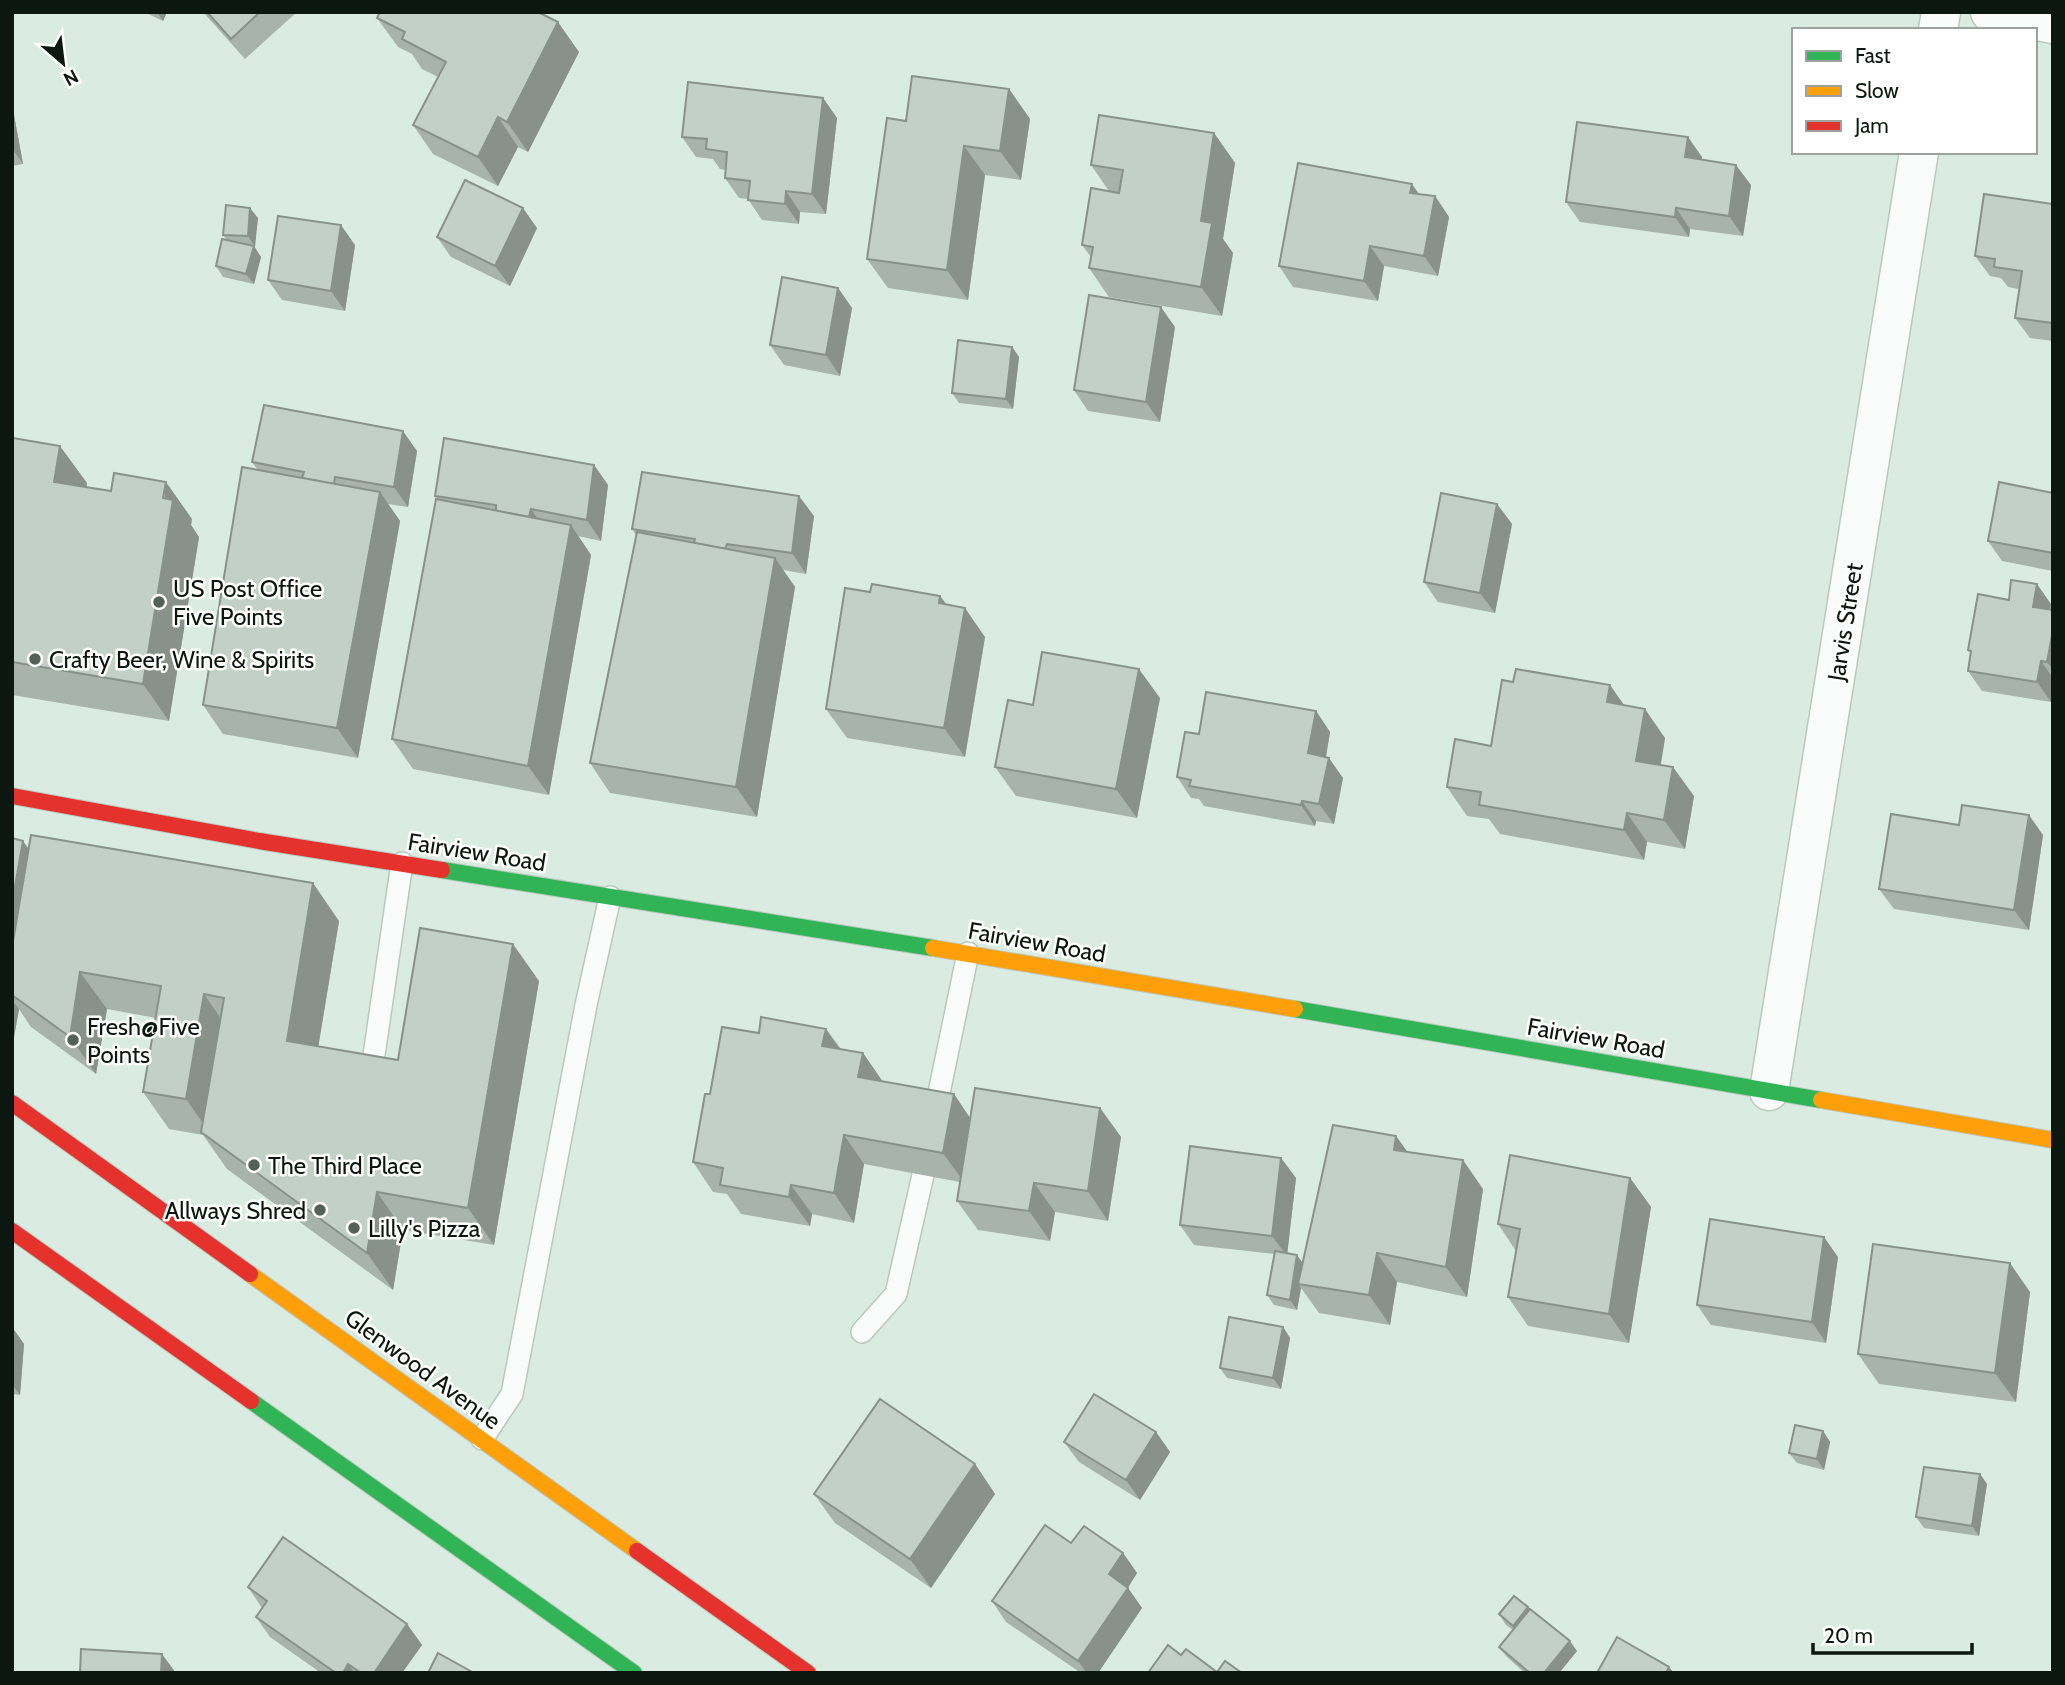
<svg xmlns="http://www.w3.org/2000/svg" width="2065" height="1685" viewBox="0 0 2065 1685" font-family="Cabin,sans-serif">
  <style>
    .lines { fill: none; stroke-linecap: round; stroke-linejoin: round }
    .lane-casing { stroke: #bac8bf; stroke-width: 24 }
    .street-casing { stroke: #bac8bf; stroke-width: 41 }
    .fast-casing { stroke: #bac8bf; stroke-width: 18 }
    .slow-casing { stroke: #bac8bf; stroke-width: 18 }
    .jam-casing { stroke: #bac8bf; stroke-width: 18 }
    .lane { stroke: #f9fcfa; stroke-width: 21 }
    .street { stroke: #f9fcfa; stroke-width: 38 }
    .fast { stroke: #30b455; stroke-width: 16 }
    .slow { stroke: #ff9f0a; stroke-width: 16 }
    .jam { stroke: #e5322d; stroke-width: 16 }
    .wall { fill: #a7b3ab }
    .shaded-wall { fill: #88928b }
    .building { fill: #c2d0c7; stroke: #88928b; stroke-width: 2 }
    .poi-dot { fill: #536259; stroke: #fff; stroke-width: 2.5 }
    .labels { text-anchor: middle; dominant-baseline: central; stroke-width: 5; stroke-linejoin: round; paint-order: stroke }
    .poi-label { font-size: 24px; fill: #0b1710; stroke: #fff; text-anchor: start }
    .street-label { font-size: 24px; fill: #0b1710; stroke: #fff }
  </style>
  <rect width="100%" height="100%" fill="#daece1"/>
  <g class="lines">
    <defs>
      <g id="lane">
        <path d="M373,1062L402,863"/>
        <path d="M934,1117L968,953"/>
        <path d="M862,1332L896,1294L923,1175"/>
        <path d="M482,1439L512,1394L586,1005L610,897"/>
      </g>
      <g id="street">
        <path d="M1990,12L2053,24"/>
        <path d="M1938,30L1941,12"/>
        <path d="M1769,1091L1919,152"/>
      </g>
      <g id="fast">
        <path d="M442,870L933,948"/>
        <path d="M1295,1009L1821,1100"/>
        <path d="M251,1401L634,1673"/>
      </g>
      <g id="slow">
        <path d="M933,948L1295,1009"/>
        <path d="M1821,1100L2053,1140"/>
        <path d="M250,1274L637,1551"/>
      </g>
      <g id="jam">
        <path d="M12,796L259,841L442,870"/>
        <path d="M12,1103L250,1274"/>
        <path d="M12,1231L251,1401"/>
        <path d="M637,1551L808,1673"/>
      </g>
    </defs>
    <use href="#lane" class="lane-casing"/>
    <use href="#street" class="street-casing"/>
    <use href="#fast" class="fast-casing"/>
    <use href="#slow" class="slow-casing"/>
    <use href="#jam" class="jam-casing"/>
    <use href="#lane" class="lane"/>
    <use href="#street" class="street"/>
    <use href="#fast" class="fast"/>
    <use href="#slow" class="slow"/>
    <use href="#jam" class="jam"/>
  </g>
  <g class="wall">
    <path d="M144,12H167L163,21Z"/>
    <path d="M203,12H297L245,59Z"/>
    <path d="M380,12H541L579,52L528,152L518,147L498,186L433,154L413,125L438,77L422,69L412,54L398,47L377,18Z"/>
    <path d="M1009,89L1030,119L1021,180L985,175L968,300L888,288L867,259L906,121Z"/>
    <path d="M823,98L837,118L826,214L800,212L799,224L762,220L748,199L739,198L725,178V170L720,169L713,159L696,157L682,137Z"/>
    <path d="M12,112L14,115L23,164L12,166Z"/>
    <path d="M1214,133L1235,163L1223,239L1233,253L1222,316L1109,297L1089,268L1091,257L1082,245L1109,191L1091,165Z"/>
    <path d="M1702,157V160L1751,185L1743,236L1690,229L1689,237L1580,222L1566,202Z"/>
    <path d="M1419,194L1435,196L1449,217L1438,276L1384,266L1378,301L1293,287L1279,266Z"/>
    <path d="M2053,204V341L2030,338L2015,318L2019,289L2008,287L2001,278L1990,276L1975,256Z"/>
    <path d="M258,218L254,247L261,257L254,284L223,277L216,266L227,240L223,235Z"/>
    <path d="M537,228L510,286L451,257L437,237Z"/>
    <path d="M355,245L345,311L282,300L268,280Z"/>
    <path d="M838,288L852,308L840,376L784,365L770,345Z"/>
    <path d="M1175,327L1160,422L1088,411L1074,390Z"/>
    <path d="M1012,347L1019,357L1013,409L959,403L952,393Z"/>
    <path d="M12,440L87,483L86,487L192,519L191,525L199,537L169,721L12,695Z"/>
    <path d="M417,451L408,507L388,504L400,521L358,758L223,734L203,705L258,470L252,462Z"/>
    <path d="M594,465L608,485L601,541L578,536L591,555L549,795L413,769L392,739L437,500L435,496Z"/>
    <path d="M2053,493V571L2002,561L1988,541Z"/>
    <path d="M1497,504L1512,524L1495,613L1438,602L1424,582Z"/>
    <path d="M814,516L806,574L783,570L795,587L757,817L610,793L590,763L636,535L632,529Z"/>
    <path d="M870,592L940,596L947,605L985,637L965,757L847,738L826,709Z"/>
    <path d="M2009,600L2051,604L2050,610H2053V693L2051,702L1982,691L1968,671L1971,654L1968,650Z"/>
    <path d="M1513,682L1610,685L1624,705L1665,738L1661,765L1694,796L1685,849L1647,842L1644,860L1500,834L1489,819L1467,816L1447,787L1491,746Z"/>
    <path d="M1160,698L1137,818L1016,796L995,767L1033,705Z"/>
    <path d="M1316,711L1330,732L1326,757L1343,778L1334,824L1316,821L1315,826L1204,806L1199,799L1191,798L1177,777L1199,734Z"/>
    <path d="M1959,825L2043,835L2029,930L1894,909L1879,889Z"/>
    <path d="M12,838L29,849L339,921L318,1047L398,1060L539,981L494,1245L403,1230L393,1290L227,1169L203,1135L169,1129L143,1092L156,1018L107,1009L96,1074L31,1027L19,1009L13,1043H12Z"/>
    <path d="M826,1029L841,1049L863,1053L883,1082L954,1094L970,1118L1100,1108L1121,1137L1108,1221L1055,1212L1050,1241L978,1230L957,1201L960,1182L864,1164L854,1223L812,1214L810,1226L741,1214L727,1194L713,1192L693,1162L710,1094L759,1033Z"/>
    <path d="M1396,1136L1407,1152L1483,1189L1467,1297L1397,1282L1390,1325L1319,1313L1301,1288L1297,1310L1274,1305L1267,1295L1274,1254L1194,1245L1180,1225L1281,1158L1296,1178L1287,1253L1303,1263Z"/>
    <path d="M1630,1178L1651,1207L1629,1343L1528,1326L1508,1297L1516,1251L1498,1224Z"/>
    <path d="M1838,1257L1826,1343L1711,1325L1697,1305Z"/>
    <path d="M2030,1292L2016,1402L1879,1384L1858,1354Z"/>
    <path d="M12,1327L24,1344L20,1395L12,1394Z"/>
    <path d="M1283,1327L1290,1338L1281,1389L1227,1378L1220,1368Z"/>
    <path d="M1823,1431L1830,1442L1824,1470L1797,1463L1789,1453Z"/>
    <path d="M1156,1432L1170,1452L1140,1500L1079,1462L1064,1442Z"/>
    <path d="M975,1464L995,1494L931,1588L835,1523L814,1494Z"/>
    <path d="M1980,1474L1987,1484L1979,1536L1924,1528L1916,1517Z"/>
    <path d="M1071,1543L1123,1553L1137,1573L1128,1588L1142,1608L1098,1673H1081L1006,1622L992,1601Z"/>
    <path d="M248,1587L407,1624L422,1645L402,1673H321L270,1637L256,1617L262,1608Z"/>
    <path d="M1528,1607L1577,1651L1559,1673H1525L1507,1657L1499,1647L1513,1630L1506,1625L1499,1614Z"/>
  </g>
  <g class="shaded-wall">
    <path d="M157,12H167L163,21Z"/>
    <path d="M558,22L579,52L528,152L507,122Z"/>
    <path d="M1009,89L1030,119L1021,180L1000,151Z"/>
    <path d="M823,98L837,118L826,214L812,194Z"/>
    <path d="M12,112L14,115L23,164L12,148Z"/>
    <path d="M498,117L518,147L498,186L478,157Z"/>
    <path d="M1214,133L1235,163L1223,239L1233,253L1222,316L1201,287V221Z"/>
    <path d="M1688,137L1702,157L1699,178L1685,157Z"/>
    <path d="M964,146L985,175L968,300L947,270Z"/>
    <path d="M1736,165L1751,185L1743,236L1729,216Z"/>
    <path d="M1412,184L1426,204L1410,193Z"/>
    <path d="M786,191L800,212L799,224L785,204Z"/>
    <path d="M1435,196L1449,217L1438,276L1424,256Z"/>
    <path d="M250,208L258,218L255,247L248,236Z"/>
    <path d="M523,208L537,228L510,286L495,266Z"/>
    <path d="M1676,208L1690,229L1689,237L1675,217Z"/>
    <path d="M341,225L355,245L345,311L331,291Z"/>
    <path d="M254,246L261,257L254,284L246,274Z"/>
    <path d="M1370,246L1384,266L1378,301L1364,281Z"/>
    <path d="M838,288L852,308L840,376L826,355Z"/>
    <path d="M1161,307L1175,327L1160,422L1146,402Z"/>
    <path d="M1012,347L1019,357L1013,409L1006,399Z"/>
    <path d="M403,431L417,451L408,507L394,487Z"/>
    <path d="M60,446L87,483L81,519L54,482Z"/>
    <path d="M594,465L608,485L601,541L587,520Z"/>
    <path d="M166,482L192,519L191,525L199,537L169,721L143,684Z"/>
    <path d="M380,492L400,521L358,758L337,728Z"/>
    <path d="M799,496L814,516L806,574L792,553Z"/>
    <path d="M1497,504L1512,524L1495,613L1480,593Z"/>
    <path d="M531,509L545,529L527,524Z"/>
    <path d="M571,525L591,555L549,795L528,766Z"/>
    <path d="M775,558L795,587L757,817L736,787Z"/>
    <path d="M2037,584L2051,604L2048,627L2033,607Z"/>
    <path d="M940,596L961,625L939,603Z"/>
    <path d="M965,608L985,637L965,757L944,728Z"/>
    <path d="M2053,630V670L2047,662Z"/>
    <path d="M2041,661L2053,678V693L2051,702L2037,682Z"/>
    <path d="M1139,669L1160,698L1137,818L1116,789Z"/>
    <path d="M1610,685L1630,714L1607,702Z"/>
    <path d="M1645,709L1665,738L1656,790L1636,761Z"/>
    <path d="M1316,711L1330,732L1323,774L1308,753Z"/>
    <path d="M1329,758L1343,778L1334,824L1319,804Z"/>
    <path d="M1673,767L1694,796L1685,849L1664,820Z"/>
    <path d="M1302,801L1316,821L1315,826L1301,805Z"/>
    <path d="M1627,813L1647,842L1644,860L1624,830Z"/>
    <path d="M2029,815L2043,835L2029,930L2014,910Z"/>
    <path d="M23,841L44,870L12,995V903Z"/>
    <path d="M313,883L339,921L313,1079L287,1041Z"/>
    <path d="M513,944L539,981L494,1245L468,1208Z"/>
    <path d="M80,972L107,1009L96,1074L70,1037Z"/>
    <path d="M204,994L230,1032L212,1136L186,1099Z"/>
    <path d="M12,1000L19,1009L13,1043L12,1042Z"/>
    <path d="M826,1029L846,1058L822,1046Z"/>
    <path d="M863,1053L883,1082L858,1077Z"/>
    <path d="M954,1094L974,1124L964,1182L943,1153Z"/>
    <path d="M1100,1108L1121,1137L1108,1221L1088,1191Z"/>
    <path d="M844,1135L864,1164L854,1223L834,1193Z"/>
    <path d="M1396,1136L1417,1165L1394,1150Z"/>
    <path d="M1281,1158L1296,1178L1287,1256L1272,1236Z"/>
    <path d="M1463,1160L1483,1189L1467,1297L1446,1267Z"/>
    <path d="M1630,1178L1651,1207L1629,1343L1609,1314Z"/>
    <path d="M1034,1183L1055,1212L1050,1241L1029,1211Z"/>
    <path d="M791,1185L812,1214L810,1226L789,1197Z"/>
    <path d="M377,1192L403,1230L393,1290L367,1253Z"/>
    <path d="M1824,1237L1838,1257L1826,1343L1812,1322Z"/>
    <path d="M1377,1253L1397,1282L1390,1325L1369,1295Z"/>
    <path d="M1297,1255L1304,1265L1298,1284L1301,1288L1297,1310L1290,1300Z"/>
    <path d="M2010,1263L2030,1292L2016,1402L1995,1373Z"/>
    <path d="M12,1327L24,1344L20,1395L12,1384Z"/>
    <path d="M1283,1327L1290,1338L1281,1389L1273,1378Z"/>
    <path d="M1823,1431L1830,1442L1824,1470L1817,1459Z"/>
    <path d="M1156,1432L1170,1452L1140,1500L1126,1480Z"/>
    <path d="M975,1464L995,1494L931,1588L910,1559Z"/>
    <path d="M1980,1474L1987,1484L1979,1536L1972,1526Z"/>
    <path d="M1123,1553L1137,1573L1123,1595L1109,1574Z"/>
    <path d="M1128,1588L1142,1608L1098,1673H1087L1078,1661Z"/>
    <path d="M1528,1607L1535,1617L1520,1636L1513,1626Z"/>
    <path d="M407,1624L422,1645L402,1673H374Z"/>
    <path d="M1570,1641L1577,1651L1559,1673H1544Z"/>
    <path d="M162,1654L176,1673H161Z"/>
    <path d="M348,1664L355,1673H343Z"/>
    <path d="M1669,1667L1674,1673H1666Z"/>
  </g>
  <g class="building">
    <path d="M207,12H260L231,39Z"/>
    <path d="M380,12H538L558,22L507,122L498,117L478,157L413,125L446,62L402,39L405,32L377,18Z"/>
    <path d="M912,76L1009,89L1000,151L964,146L947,270L867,259L887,118L906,121Z"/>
    <path d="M688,82L823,98L812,194L786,191L785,204L748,200L750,181L725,178L727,152L706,149L707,139L682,137Z"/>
    <path d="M1099,115L1214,133L1201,221L1212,223L1201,287L1089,268L1093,247L1082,245L1091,188L1119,193L1123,170L1091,165Z"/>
    <path d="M1577,122L1688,137L1685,157L1736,165L1729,216L1676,208L1675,217L1566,202Z"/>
    <path d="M1298,163L1412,184L1410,193L1435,196L1424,256L1370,246L1364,281L1279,266Z"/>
    <path d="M465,180L523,208L495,266L437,237Z"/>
    <path d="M1984,194L2053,204V323L2015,318L2022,271L1994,267L1995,259L1975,256Z"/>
    <path d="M226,205L250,208L248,236L223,235Z"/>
    <path d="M278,216L341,225L331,291L268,280Z"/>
    <path d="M222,239L254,246L246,274L216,266Z"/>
    <path d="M782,277L838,288L826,355L770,345Z"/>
    <path d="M1089,295L1161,307L1146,402L1074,390Z"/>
    <path d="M958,340L1012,347L1006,399L952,393Z"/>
    <path d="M264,405L403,431L394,487L335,477L334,484L302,478L304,472L252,462Z"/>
    <path d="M13,438L60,446L54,482L111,491L114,473L166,482L163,498L173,500L143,684L12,662Z"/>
    <path d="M444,438L594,465L587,520L531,509L529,517L496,511V505L435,496Z"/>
    <path d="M242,467L380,492L337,728L203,705Z"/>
    <path d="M642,472L799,496L792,553L727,544L725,549L694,543L695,539L632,529Z"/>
    <path d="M1999,482L2053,493V553L1988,541Z"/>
    <path d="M1441,493L1497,504L1480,593L1424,582Z"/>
    <path d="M436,499L571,525L528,766L392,739Z"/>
    <path d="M637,532L775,558L736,787L590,763Z"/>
    <path d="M2011,580L2037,584L2033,607L2053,610V630L2047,662L2041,661L2037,682L1968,671L1971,651L1968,650L1978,594L2009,600Z"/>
    <path d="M872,584L940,596L939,603L965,608L944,728L826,709L845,588L870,592Z"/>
    <path d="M1042,652L1139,669L1116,789L995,767L1008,700L1033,705Z"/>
    <path d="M1516,669L1610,685L1607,702L1645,709L1636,761L1673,767L1664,820L1627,813L1624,830L1479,805L1481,792L1447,787L1455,739L1491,746L1502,680L1513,682Z"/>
    <path d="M1206,692L1316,711L1308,753L1329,758L1319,804L1302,801L1301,805L1189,786L1191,780L1177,777L1185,732L1199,734Z"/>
    <path d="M1962,805L2029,815L2014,910L1879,889L1891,814L1959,825Z"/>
    <path d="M31,835L313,883L287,1041L398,1060L420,928L513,944L468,1208L377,1192L367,1253L201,1132L224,998L204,994L186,1099L143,1092L161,986L80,972L70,1037L12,995V947Z"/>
    <path d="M12,838L23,841L12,903Z"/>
    <path d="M761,1017L826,1029L822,1046L863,1053L858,1077L954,1094L943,1153L844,1135L834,1193L791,1185L789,1197L720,1185L723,1168L693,1162L705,1094H710L722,1027L759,1033Z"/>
    <path d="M975,1088L1100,1108L1088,1191L1034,1183L1029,1211L957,1201Z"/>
    <path d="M1333,1125L1396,1136L1394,1150L1463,1160L1446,1267L1377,1253L1369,1295L1298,1284Z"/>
    <path d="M1190,1146L1281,1158L1272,1236L1180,1225Z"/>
    <path d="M1510,1155L1630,1178L1609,1314L1508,1297L1520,1229L1498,1224Z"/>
    <path d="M1710,1219L1824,1237L1812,1322L1697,1305Z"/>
    <path d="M1873,1244L2010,1263L1995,1373L1858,1354Z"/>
    <path d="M1275,1251L1297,1255L1290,1300L1267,1295Z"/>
    <path d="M1229,1317L1283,1327L1273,1378L1220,1368Z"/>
    <path d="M1094,1394L1156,1432L1126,1480L1064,1442Z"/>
    <path d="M880,1399L975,1464L910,1559L814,1494Z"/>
    <path d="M1795,1425L1823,1431L1817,1459L1789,1453Z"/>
    <path d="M1924,1467L1980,1474L1972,1526L1916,1517Z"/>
    <path d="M1045,1525L1071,1543L1084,1526L1123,1553L1109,1574L1128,1588L1078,1661L992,1601Z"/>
    <path d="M283,1537L407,1624L374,1673H361L348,1664L343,1673H336L256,1617L267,1601L248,1587Z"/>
    <path d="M1514,1596L1528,1607L1513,1626L1499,1614Z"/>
    <path d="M1530,1609L1570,1641L1544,1673H1530L1499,1647Z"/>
    <path d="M1617,1637L1669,1667L1666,1673H1597Z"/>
    <path d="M1168,1645L1181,1655L1186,1649L1217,1672L1225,1661L1242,1673H1148Z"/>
    <path d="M81,1649L162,1654L161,1673H80Z"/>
    <path d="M438,1653L474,1673H428Z"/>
  </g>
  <g class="poi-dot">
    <circle cx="159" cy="602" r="7"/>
    <circle cx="35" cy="659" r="7"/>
    <circle cx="73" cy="1040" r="7"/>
    <circle cx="254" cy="1165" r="7"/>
    <circle cx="320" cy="1210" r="7"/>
    <circle cx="354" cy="1228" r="7"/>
  </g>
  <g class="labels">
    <g class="poi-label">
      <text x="173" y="588">US Post Office<tspan x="173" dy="28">Five Points</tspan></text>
      <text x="49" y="659">Crafty Beer, Wine &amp; Spirits</text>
      <text x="87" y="1026">Fresh@Five<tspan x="87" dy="28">Points</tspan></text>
      <text x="268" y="1165">The Third Place</text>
      <text x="306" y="1210" text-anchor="end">Allways Shred</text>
      <text x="368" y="1228">Lilly's Pizza</text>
    </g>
    <g class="street-label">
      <text transform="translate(1845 622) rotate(-81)">Jarvis Street</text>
      <text transform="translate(477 852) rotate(9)">Fairview Road</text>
      <text transform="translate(1037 942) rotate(10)">Fairview Road</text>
      <text transform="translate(1596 1038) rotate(10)">Fairview Road</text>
      <text transform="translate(423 1369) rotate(36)">Glenwood Avenue</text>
    </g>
  </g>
  <rect width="2065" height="1685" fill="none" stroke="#0b1710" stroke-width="28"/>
  <rect x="1792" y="28" width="245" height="126" fill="#ffffff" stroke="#9da29f" stroke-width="2"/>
  <rect x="1806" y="51" width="35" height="10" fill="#30b455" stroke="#9da29f" stroke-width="2"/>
  <text x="1855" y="63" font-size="21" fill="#0b1710">Fast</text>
  <rect x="1806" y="86" width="35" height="10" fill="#ff9f0a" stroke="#9da29f" stroke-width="2"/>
  <text x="1855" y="98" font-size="21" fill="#0b1710">Slow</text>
  <rect x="1806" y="121" width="35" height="10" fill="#e5322d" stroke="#9da29f" stroke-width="2"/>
  <text x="1855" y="133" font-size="21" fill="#0b1710">Jam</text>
  <g transform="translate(63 63) rotate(152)" stroke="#ffffff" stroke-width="5" paint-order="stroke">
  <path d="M0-5L12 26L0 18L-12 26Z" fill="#0b1710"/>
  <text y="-10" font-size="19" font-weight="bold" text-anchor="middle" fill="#0b1710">N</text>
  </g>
  <path d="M1813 1643v10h159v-10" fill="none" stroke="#0b1710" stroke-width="3.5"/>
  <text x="1824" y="1643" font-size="21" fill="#0b1710" stroke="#ffffff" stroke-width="5" paint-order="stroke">20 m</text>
</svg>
